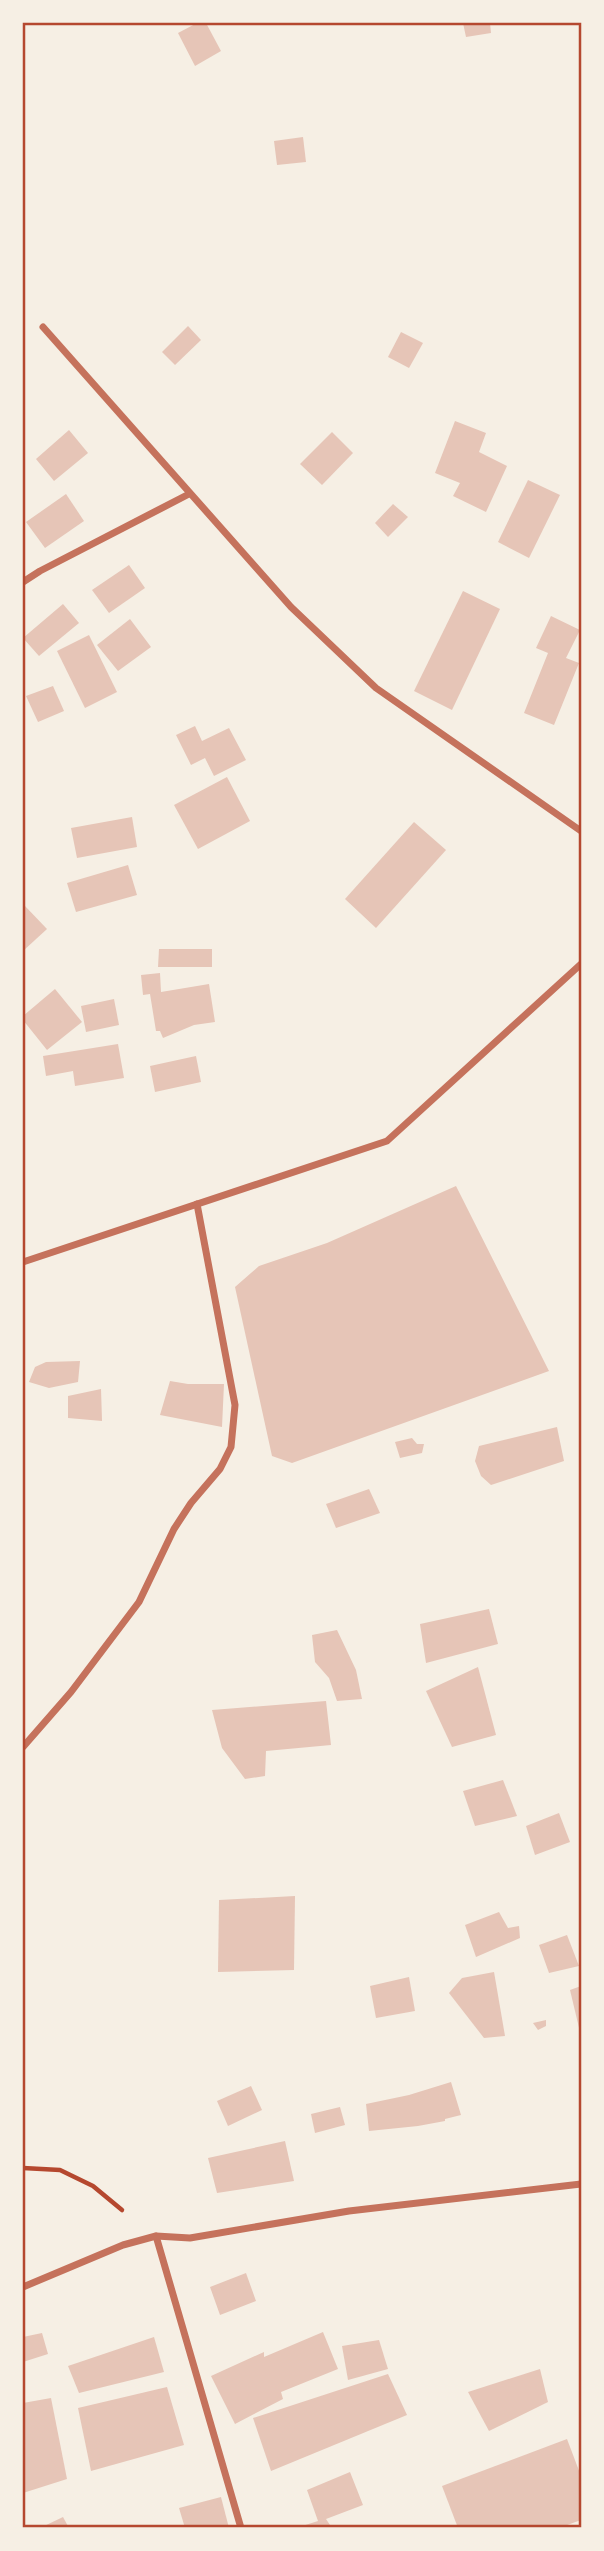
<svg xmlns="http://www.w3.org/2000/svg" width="604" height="2551" viewBox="0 0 604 2551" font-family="'IBM Plex Sans',sans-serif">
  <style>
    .building { fill: #e6c5b7 }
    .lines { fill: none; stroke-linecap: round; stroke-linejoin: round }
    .path { stroke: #b5482f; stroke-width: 4.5 }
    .minor { stroke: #c5725c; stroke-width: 7 }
    .neatline { fill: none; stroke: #b5482f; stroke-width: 2.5 }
  </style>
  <rect width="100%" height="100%" fill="#f6efe4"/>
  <g class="building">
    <path d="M197,23H206L221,51L195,66L178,33Z"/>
    <path d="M463,23H490L491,33L466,37Z"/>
    <path d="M303,137L306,162L277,165L274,141Z"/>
    <path d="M188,326L201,340L175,365L162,352Z"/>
    <path d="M401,332L423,343L409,368L388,357Z"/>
    <path d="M455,421L486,433L479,452L507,466L486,512L453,496L460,483L435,473Z"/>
    <path d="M69,430L88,453L54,481L36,459Z"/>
    <path d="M332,432L353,453L322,485L300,464Z"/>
    <path d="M528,480L560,495L529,558L498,542Z"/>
    <path d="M66,494L84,521L45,548L26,522Z"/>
    <path d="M393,504L408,517L388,537L375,523Z"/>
    <path d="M129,565L145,588L109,613L92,590Z"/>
    <path d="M463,591L500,609L452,710L414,691Z"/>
    <path d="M63,604L79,623L39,656L23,638Z"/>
    <path d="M551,616L580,630L566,658L579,663L554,725L524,713L548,653L536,648Z"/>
    <path d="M130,619L151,647L118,671L97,645Z"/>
    <path d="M89,635L117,692L85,708L57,651Z"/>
    <path d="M53,686L64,711L38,722L26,696Z"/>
    <path d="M195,726L202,741L229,728L246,760L214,776L205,758L191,765L176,735Z"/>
    <path d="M227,777L250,821L198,849L174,805Z"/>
    <path d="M132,817L137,847L77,858L71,828Z"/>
    <path d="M414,822L446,850L376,928L345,899Z"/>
    <path d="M128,865L137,895L76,912L67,883Z"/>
    <path d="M24,905L47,929L23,951V906Z"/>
    <path d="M159,949H212V967H158Z"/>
    <path d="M160,973L161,992L209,984L215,1022L194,1025L163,1038L160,1031H156L150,994L143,995L141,975Z"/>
    <path d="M55,989L82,1022L47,1050L23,1020V1016Z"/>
    <path d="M114,999L119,1025L86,1032L81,1006Z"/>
    <path d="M118,1044L124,1078L75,1086L73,1071L46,1076L43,1056Z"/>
    <path d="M196,1056L201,1082L155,1092L150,1066Z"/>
    <path d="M456,1186L549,1371L292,1463L272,1456L235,1287L259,1266L327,1243Z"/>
    <path d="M80,1361L78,1382L49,1388L29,1382L35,1367L46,1362Z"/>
    <path d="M170,1381L188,1384H224L222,1427L160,1415Z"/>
    <path d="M101,1389L102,1421L68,1418V1396Z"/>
    <path d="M557,1427L564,1461L491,1485L481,1476L475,1461L479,1446Z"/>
    <path d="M412,1438L417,1444H424L422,1453L400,1458L395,1442Z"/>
    <path d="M369,1489L380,1513L336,1528L326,1504Z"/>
    <path d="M489,1609L498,1644L426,1663L420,1624Z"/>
    <path d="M337,1630L356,1670L362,1699L337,1701L329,1678L315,1662L312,1635Z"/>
    <path d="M478,1667L496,1735L452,1747L426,1691Z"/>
    <path d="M326,1701L331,1745L266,1751L265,1776L245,1779L222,1748L212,1710Z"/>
    <path d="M503,1780L517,1816L475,1826L463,1791Z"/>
    <path d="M559,1813L570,1842L535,1855L526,1826Z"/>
    <path d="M295,1896L294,1970L218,1972L219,1900Z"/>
    <path d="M499,1912L508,1928L519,1926L520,1938L476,1957L465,1925Z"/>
    <path d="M567,1935L579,1966L549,1973L539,1945Z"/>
    <path d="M494,1972L505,2036L484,2038L449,1993L462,1978Z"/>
    <path d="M409,1977L415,2011L376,2018L370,1986Z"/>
    <path d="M581,1986V2032H580L570,1990Z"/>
    <path d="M546,2020V2026L538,2030L533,2023Z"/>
    <path d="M451,2082L461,2115L445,2119V2121L418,2126L369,2131L366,2104L409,2095Z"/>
    <path d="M251,2086L262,2110L228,2126L217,2101Z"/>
    <path d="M340,2107L345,2125L315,2133L311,2114Z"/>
    <path d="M285,2141L294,2181L217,2193L208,2158Z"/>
    <path d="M246,2273L256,2301L220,2315L210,2287Z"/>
    <path d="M323,2332L338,2369L281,2392L283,2399L235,2424L211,2376L264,2352V2357Z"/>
    <path d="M42,2333L48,2354L23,2362V2337Z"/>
    <path d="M154,2337L164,2372L79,2393L68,2366Z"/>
    <path d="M379,2340L388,2369L348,2380L342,2346Z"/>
    <path d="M540,2369L548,2402L489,2431L468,2392Z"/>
    <path d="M388,2374L407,2415L271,2471L253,2418Z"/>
    <path d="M167,2387L184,2445L91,2471L78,2408Z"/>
    <path d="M51,2398L67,2479L23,2493V2403Z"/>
    <path d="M567,2439L581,2476V2520L559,2528H458L442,2486Z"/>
    <path d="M350,2472L363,2505L326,2519L332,2528H296L318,2521L307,2490Z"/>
    <path d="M221,2497L229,2528H185L179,2508Z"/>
    <path d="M63,2517L69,2528H40Z"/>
  </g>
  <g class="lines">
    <path class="path" d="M23,2168L60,2170L93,2186L122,2210"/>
    <g class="minor">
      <path d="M43,327L291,607L376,688L581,831"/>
      <path d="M23,582L40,571L189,494"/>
      <path d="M23,1262L387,1141L581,964"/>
      <path d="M23,1747L71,1692L139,1602L174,1529L191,1503L220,1469L231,1447L235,1405L197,1204"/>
      <path d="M156,2236L241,2528"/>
      <path d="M23,2287L123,2245L156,2236L190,2238L349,2211L581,2184"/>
    </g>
  </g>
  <rect width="604" height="2551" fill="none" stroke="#f6efe4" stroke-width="49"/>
  <rect x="24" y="24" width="556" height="2502" class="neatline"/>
</svg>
